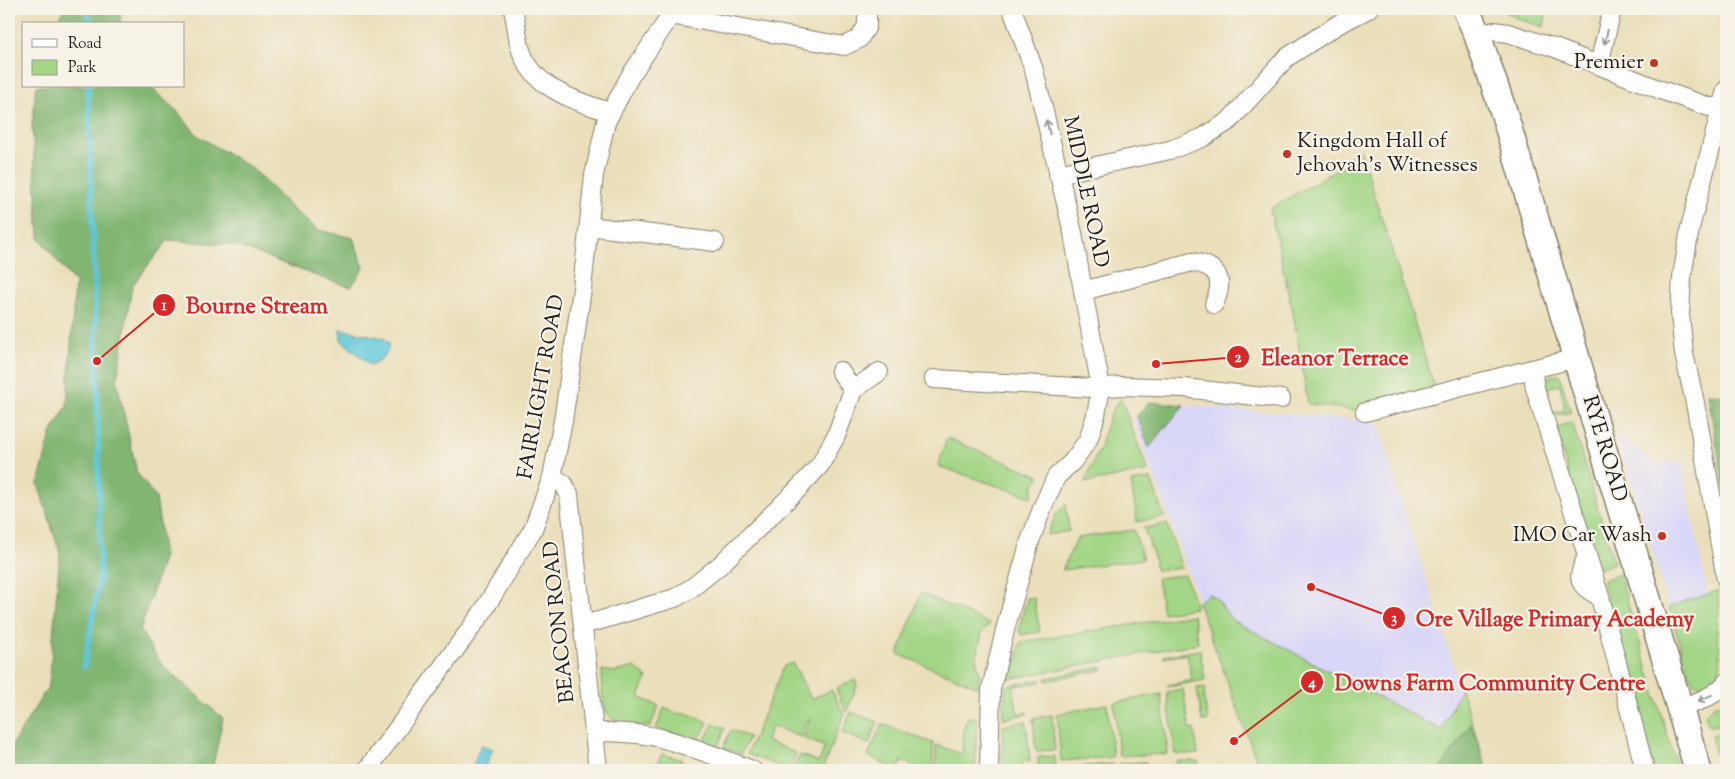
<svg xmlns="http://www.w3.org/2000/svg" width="1735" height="779" viewBox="0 0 1735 779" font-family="'Sorts Mill Goudy',serif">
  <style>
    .built { fill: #d9d7f8 }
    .green { fill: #a2d585; stroke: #5f7850 }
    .forest { fill: #81b672; stroke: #4e6947 }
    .water { fill: #5dc7d9; stroke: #3c727a }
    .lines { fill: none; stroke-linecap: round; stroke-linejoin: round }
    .stream { stroke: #5dc7d9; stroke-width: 5.5 }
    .minor-casing { stroke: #837e6b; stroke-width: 20 }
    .highway-casing { stroke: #837e6b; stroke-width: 29 }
    .minor { stroke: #fff; stroke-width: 18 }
    .highway { stroke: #fff; stroke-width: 26 }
    .oneway { stroke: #999 }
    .poi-dot { fill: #c8321e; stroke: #f7f3e8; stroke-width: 2 }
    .labels { text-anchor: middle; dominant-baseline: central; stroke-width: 4.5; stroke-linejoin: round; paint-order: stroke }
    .poi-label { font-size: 21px; fill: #1c1c1c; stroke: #f7f3e8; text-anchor: end }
    .street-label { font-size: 21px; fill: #1c1c1c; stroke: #f7f3e8 }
    .leader { fill: none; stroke: #d62828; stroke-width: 2 }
    .callout-dot { fill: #d62828; stroke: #f7f3e8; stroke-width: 2 }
    .mark-label { font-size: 15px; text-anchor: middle; font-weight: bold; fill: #fff }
    .callout-label { font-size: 22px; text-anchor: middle; font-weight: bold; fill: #d62828; stroke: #f7f3e8; stroke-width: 4.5; stroke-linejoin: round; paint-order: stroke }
  </style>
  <rect width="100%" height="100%" fill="#f7f3e8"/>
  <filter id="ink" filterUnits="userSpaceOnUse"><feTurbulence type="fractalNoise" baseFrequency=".02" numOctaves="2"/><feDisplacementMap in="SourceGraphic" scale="10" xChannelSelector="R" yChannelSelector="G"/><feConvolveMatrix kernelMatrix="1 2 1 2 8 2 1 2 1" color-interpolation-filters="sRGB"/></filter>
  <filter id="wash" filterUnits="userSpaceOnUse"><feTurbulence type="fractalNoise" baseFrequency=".0096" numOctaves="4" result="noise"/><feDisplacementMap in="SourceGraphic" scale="20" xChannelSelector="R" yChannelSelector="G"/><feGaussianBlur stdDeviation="1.12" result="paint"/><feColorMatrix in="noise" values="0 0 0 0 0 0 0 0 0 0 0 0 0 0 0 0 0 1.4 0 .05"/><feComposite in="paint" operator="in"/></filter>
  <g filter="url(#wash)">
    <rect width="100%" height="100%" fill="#eadfba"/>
    <g class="built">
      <path d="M1149,402L1378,422L1394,478L1487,770H1260L1134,420Z"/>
      <path d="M1617,433L1655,463L1681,461L1708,594L1669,607Z"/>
    </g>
    <g class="green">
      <path d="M1503,9H1547L1544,27C1531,23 1513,19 1503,9Z"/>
      <path d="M1360,149L1437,395L1365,412L1308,404L1294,318L1270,209L1336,170Z"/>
      <path d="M1559,374L1571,412L1550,417L1544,394L1548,393L1552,413L1565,410L1560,385L1543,389L1548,377Z"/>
      <path d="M1121,399L1148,471L1084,483C1089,472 1094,461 1099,450C1104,435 1109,409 1121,399Z"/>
      <path d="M1572,422L1614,563L1597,570L1555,428Z"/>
      <path d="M947,438L1040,476L1034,484L1031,497L938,466Z"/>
      <path d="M1151,479L1164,517L1137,522L1131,482Z"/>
      <path d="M1066,504L1069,531L1047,535L1057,513Z"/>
      <path d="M1167,524L1182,568L1156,571L1154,557L1144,528Z"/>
      <path d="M1134,530L1143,559L1062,570L1077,538Z"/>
      <path d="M1619,574L1678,770H1654L1602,581Z"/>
      <path d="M1185,575L1195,603V608L1163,613L1157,578Z"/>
      <path d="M1717,591C1718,596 1719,602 1719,607C1719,615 1716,623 1717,630C1719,651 1731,694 1693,683L1687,670L1669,607Z"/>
      <path d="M921,593L990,624L982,632L976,661L980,672L978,687L898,654Z"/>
      <path d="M1209,594L1216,598L1232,620L1441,730L1461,689L1472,723L1440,770H1260L1198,602Z"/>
      <path d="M1027,598H1034L1040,632L1021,635L1019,629Z"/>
      <path d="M1193,615L1198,643L1009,679L1015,666L1021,642Z"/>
      <path d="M1200,650L1205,680L1168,687V685L1192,680L1187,654L1164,658L1163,656Z"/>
      <path d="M793,663L811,699L832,690L844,715L822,770H793L800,755L819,762L825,747L803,738L810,720L808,719L800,737L772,726L766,741L796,753L790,770L747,754L784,666Z"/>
      <path d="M635,667L647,678L639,697L659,706L650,727C640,725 625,725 615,720C599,713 603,684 602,670L615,672Z"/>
      <path d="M1102,667V670L1046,681V678Z"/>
      <path d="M1041,679V682L1013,687L1018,714L1027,712V714L1003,719L1006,686Z"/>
      <path d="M855,680L857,686L846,713L836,688Z"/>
      <path d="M1205,687L1204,699L1208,721H1202L1197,688Z"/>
      <path d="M1183,689L1190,730L1194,729L1198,754H1175L1167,692Z"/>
      <path d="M1161,694L1168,754L1119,756L1114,703Z"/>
      <path d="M1726,702V725L1709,726L1705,714L1713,706Z"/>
      <path d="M1107,704L1113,757L1061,761L1057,714Z"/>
      <path d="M664,708L679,714L686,713L708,722L699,740L656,729Z"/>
      <path d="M851,712L878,722L869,744L842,733Z"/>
      <path d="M1052,715L1055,750L1036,751L1033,718Z"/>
      <path d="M968,717L977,719L975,770H934L936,765V745L962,754L964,726Z"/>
      <path d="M1026,721L1030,761L1022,762V770H1002L1003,726Z"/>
      <path d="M713,724L725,728L718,746L704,741Z"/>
      <path d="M882,724L933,743V764L930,770H924L902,761L898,770H890L891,767L868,756Z"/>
      <path d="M731,730L749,737L741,754L723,748Z"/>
      <path d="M1726,733V770H1720L1711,735Z"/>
      <path d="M662,754L682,760L678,770H667L656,766Z"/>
      <path d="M1055,756L1056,770H1038V757Z"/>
      <path d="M1176,761H1198L1199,769H1177Z"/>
      <path d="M1146,762V770H1120V763Z"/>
      <path d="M1113,764V770H1064L1063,768Z"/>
    </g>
    <g class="forest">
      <path d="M64,9H121L120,24H55Z"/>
      <path d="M36,86H149L176,110L198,136L252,168L292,209L318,230L353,238L364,268L351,287L325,279L234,245L168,240L132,286L117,382L137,473L156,498L164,556L140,630L161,664L223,718L212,770H9V750L49,685L60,553L38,484L52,431L67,406L75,283L39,238L32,125Z"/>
      <path d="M1708,394L1726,395V500Z"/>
      <path d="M1149,402L1184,405L1149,448L1137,416Z"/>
      <path d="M1472,723L1487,770H1440Z"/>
    </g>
    <g class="water">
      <path d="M340,329L384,338L389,344C388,355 381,360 370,365L341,340Z"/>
      <path d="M481,745L493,749L484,770H474L472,768Z"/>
    </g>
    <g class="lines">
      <g class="stream">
        <path d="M89,24V9"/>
        <path d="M84,667L100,574L97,361L88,86"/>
      </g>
    </g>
  </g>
  <g filter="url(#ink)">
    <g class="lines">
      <defs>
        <g id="minor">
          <path d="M513,9C516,21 517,35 520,47C531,88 575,101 610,112"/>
          <path d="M670,15L844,46L859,39L867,26V9"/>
          <path d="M1477,34L1494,31L1508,33L1555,48L1661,90L1709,107H1726"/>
          <path d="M1599,65L1612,9"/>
          <path d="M1726,90L1690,228L1682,277L1680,314L1684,354L1695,403L1726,579"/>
          <path d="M1058,174L1170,150L1202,138L1229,121L1286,58L1337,25L1368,9"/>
          <path d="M589,226L715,242"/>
          <path d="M1083,291L1192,262C1219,266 1225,280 1214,304"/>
          <path d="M1577,358L1532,369L1535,388L1600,597L1645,770"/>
          <path d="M934,379L1092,388L1122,386L1184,388L1281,399"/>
          <path d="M853,390L879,372"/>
          <path d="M1365,412L1532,369"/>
          <path d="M552,477L563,483L569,494L598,770"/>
          <path d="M1587,556C1576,580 1577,584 1600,597"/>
          <path d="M583,624L598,621L675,598L693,587L720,565L799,488L820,465L836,436L853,390L840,371"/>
          <path d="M1680,708C1697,702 1714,697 1726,683"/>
          <path d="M595,732C618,732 642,733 664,739C694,747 723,759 752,770"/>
          <path d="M367,770L482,613L533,529L552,477L563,421L582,289L594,175L606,122L629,78L675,9"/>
          <path d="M989,770L991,689L1006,626L1030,541L1043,506L1056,477L1073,461L1088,440L1096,415L1101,388L1083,291L1073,233L1034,70L1012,9"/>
        </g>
        <path id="highway" d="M1466,9L1477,34L1504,113L1698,770"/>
      </defs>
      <use href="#minor" class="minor-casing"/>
      <use href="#highway" class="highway-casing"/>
      <use href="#minor" class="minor"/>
      <use href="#highway" class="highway"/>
    </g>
    <defs><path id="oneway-shaft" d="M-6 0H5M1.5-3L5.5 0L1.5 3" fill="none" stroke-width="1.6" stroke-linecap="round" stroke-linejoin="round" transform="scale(1.25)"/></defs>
    <g class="oneway">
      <use href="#oneway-shaft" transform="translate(1606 37) rotate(104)"/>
      <use href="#oneway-shaft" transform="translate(1048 127) rotate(-103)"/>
      <use href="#oneway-shaft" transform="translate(1705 698) rotate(155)"/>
    </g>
  </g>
  <g class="poi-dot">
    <circle cx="1654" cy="63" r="5"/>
    <circle cx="1287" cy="154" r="5"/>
    <circle cx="1662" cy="536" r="5"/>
  </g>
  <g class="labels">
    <g class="poi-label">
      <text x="1644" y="63">Premier</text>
      <text x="1297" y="142" text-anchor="start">Kingdom Hall of<tspan x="1297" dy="24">Jehovah's Witnesses</tspan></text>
      <text x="1652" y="536">IMO Car Wash</text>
    </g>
    <g class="street-label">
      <text transform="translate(1085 192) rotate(78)">MIDDLE ROAD</text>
      <text transform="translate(542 387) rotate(-80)">FAIRLIGHT ROAD</text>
      <text transform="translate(1604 449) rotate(73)">RYE ROAD</text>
      <text transform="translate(560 622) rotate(-96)">BEACON ROAD</text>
    </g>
  </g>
  <path class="leader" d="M97 361L164 305M1156 364L1238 357M1311 587L1394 618M1234 741L1312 682"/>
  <g class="callout-dot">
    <circle cx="97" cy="361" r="5"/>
    <circle cx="1156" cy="364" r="5"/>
    <circle cx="1311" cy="587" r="5"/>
    <circle cx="1234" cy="741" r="5"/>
    <circle cx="164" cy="305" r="12"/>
    <circle cx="1238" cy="357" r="12"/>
    <circle cx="1394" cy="618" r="12"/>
    <circle cx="1312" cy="682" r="12"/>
  </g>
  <g class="mark-label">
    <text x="164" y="310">1</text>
    <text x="1238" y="362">2</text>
    <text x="1394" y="623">3</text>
    <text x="1312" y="687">4</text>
  </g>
  <g class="callout-label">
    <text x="257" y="313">Bourne Stream</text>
    <text x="1335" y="365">Eleanor Terrace</text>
    <text x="1555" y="626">Ore Village Primary Academy</text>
    <text x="1490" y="690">Downs Farm Community Centre</text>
  </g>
  <rect width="1735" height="779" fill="none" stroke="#f7f3e8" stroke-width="30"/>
  <rect x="22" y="22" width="162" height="65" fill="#f7f3e8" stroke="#9f9d96"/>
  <rect x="32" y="39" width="25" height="8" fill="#ffffff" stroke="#9f9d96"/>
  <text x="68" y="48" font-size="15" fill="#1c1c1c">Road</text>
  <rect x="32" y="60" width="25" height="15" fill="#a2d585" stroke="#9f9d96"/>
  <text x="68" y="72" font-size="15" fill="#1c1c1c">Park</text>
</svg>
